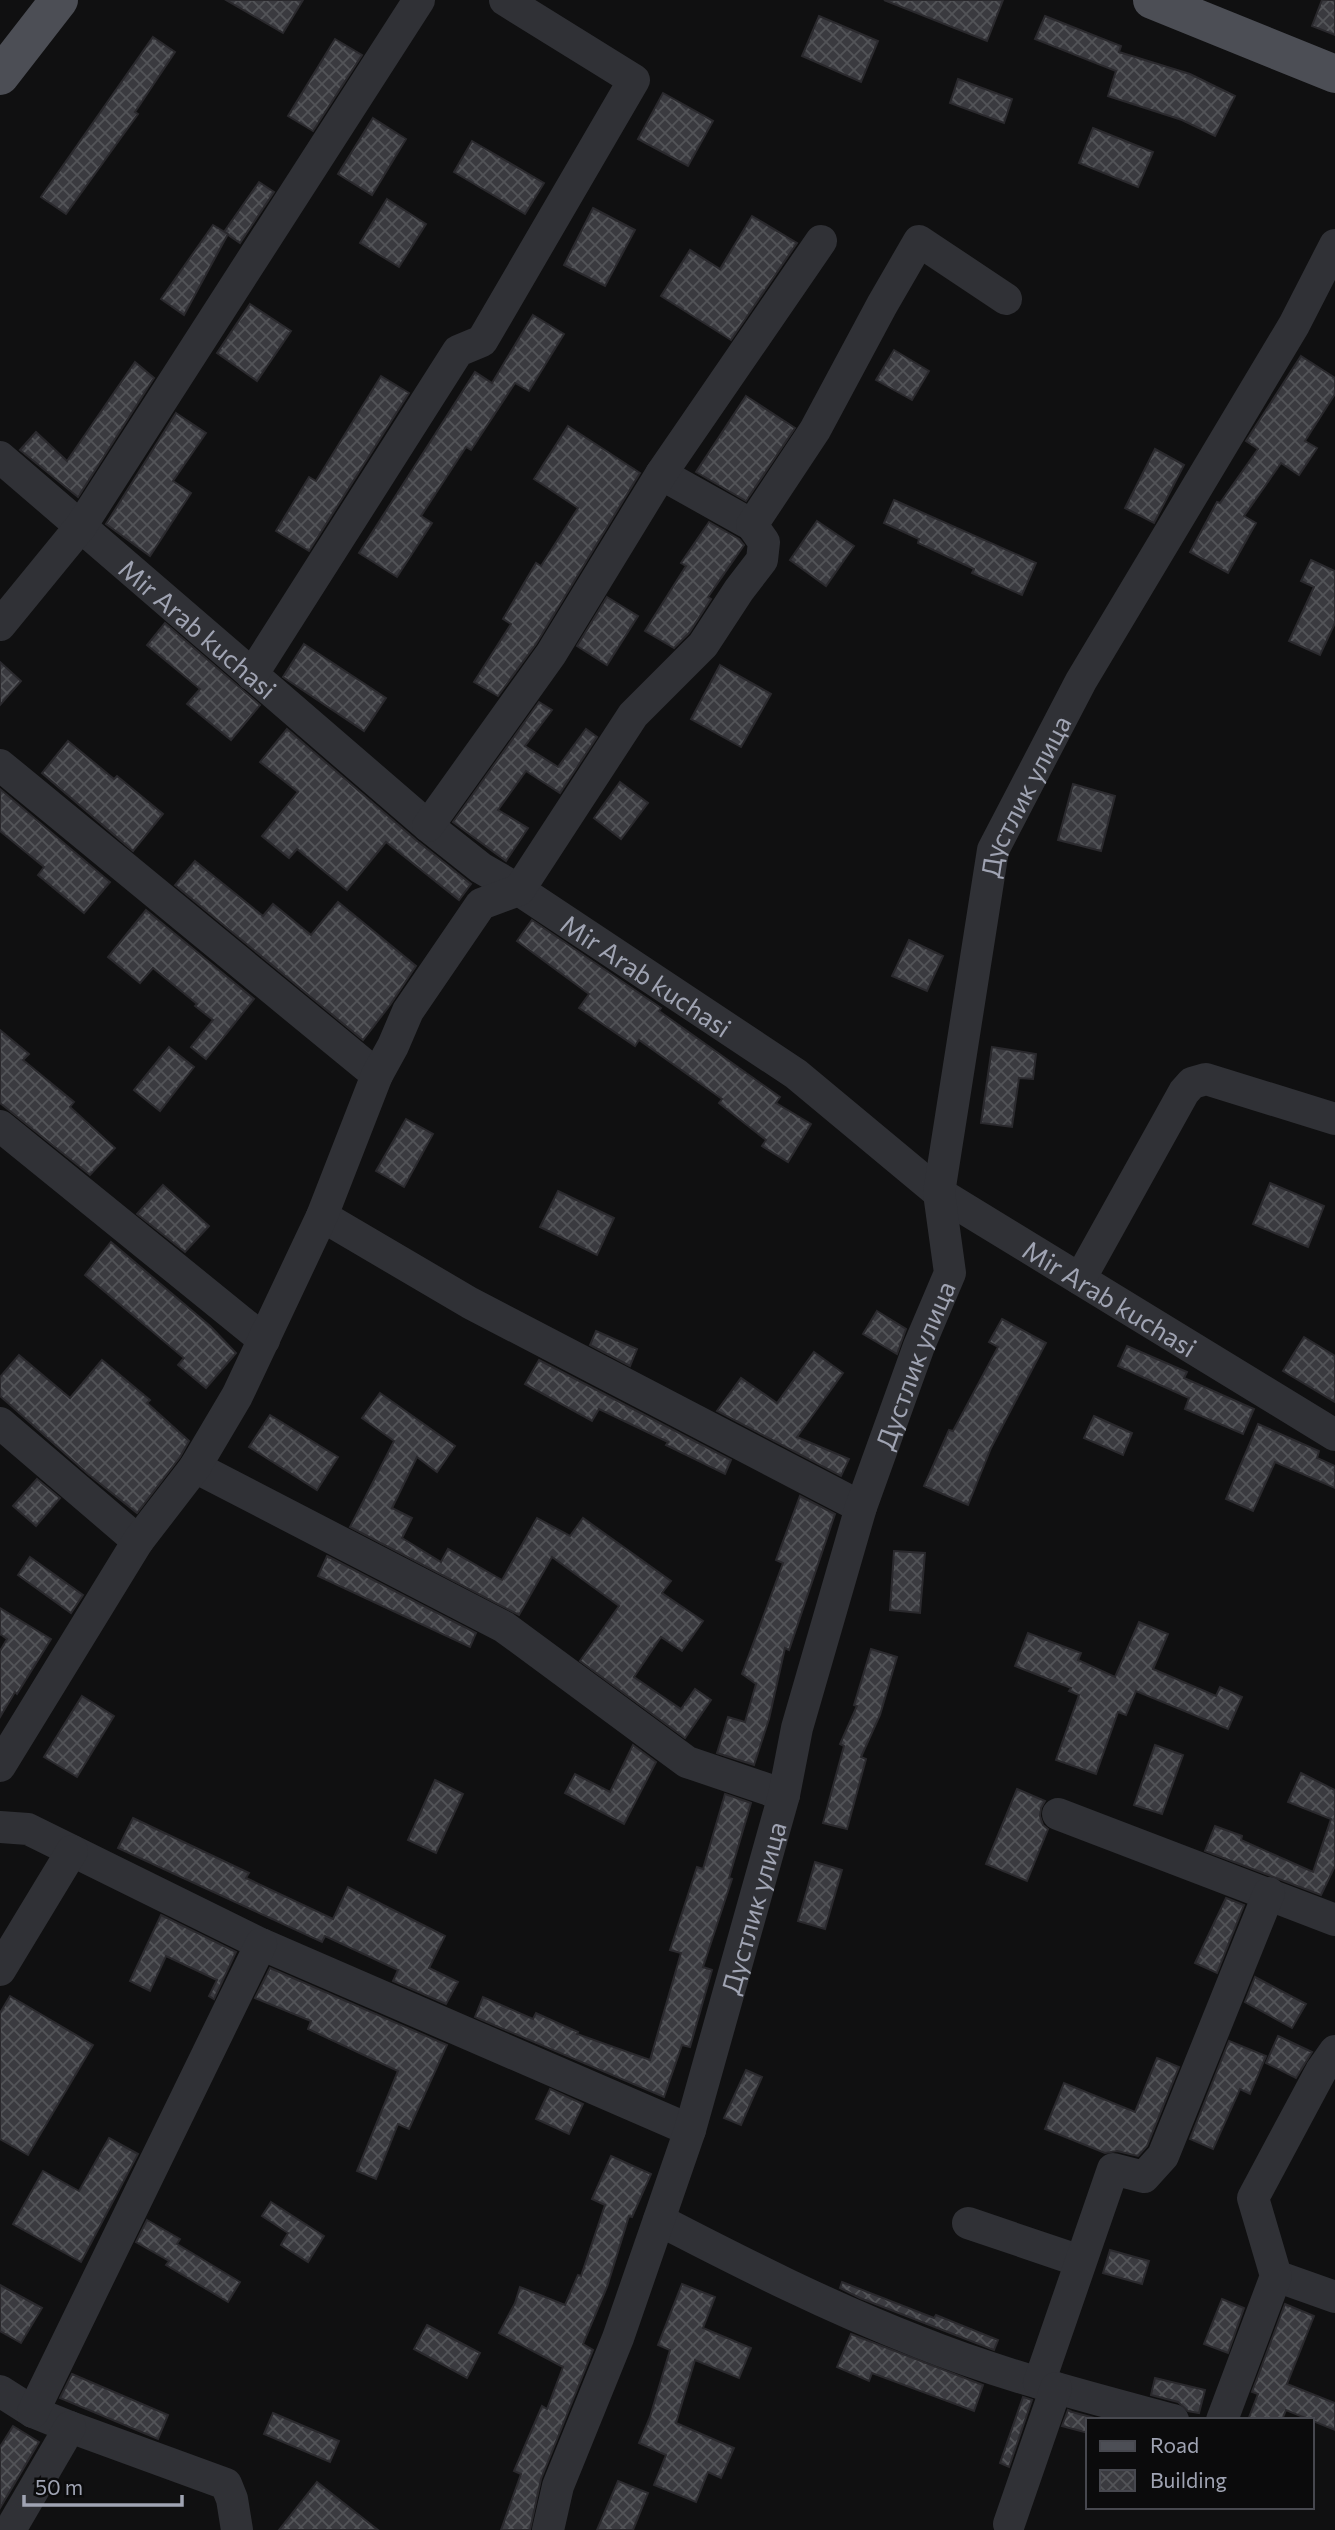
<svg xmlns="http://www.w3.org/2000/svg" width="1335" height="2530" viewBox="0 0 1335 2530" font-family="Commissioner,sans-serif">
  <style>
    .building { fill: url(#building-cross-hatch); stroke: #2a292d; stroke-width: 2 }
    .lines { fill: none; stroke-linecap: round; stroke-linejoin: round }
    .minor { stroke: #303136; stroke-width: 32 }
    .major { stroke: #4c4e55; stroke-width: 38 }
    .labels { text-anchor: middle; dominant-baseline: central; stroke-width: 5; stroke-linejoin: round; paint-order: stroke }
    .street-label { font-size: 26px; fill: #a0a4b3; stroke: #0b0b0c }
  </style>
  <defs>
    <pattern id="building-cross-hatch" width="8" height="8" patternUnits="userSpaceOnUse" patternTransform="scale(1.75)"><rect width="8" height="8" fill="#3a3a3f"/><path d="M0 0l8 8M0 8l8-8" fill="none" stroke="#535458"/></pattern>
  </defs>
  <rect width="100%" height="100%" fill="#101011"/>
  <g class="building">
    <path d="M226,0H303L283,33Z"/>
    <path d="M884,0H1003L987,41Z"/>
    <path d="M1322,0H1335V35L1312,26Z"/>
    <path d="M819,16L878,41L861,82L802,56Z"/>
    <path d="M1045,16L1121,46L1119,52L1190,74L1235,96L1215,136L1182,120L1108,96L1116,71L1035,39Z"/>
    <path d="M153,37L175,52L135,112L138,114L66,214L41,197Z"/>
    <path d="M335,39L362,55L313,131L288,116Z"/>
    <path d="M958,79L1012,99L1004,123L950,103Z"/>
    <path d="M663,93L713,121L688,166L638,139Z"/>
    <path d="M373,118L406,139L372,195L338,174Z"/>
    <path d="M1093,128L1153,152L1138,187L1079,163Z"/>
    <path d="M472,141L544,183L525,214L454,172Z"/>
    <path d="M259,182L274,192L240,243L224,232Z"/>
    <path d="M387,199L426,224L399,267L360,243Z"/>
    <path d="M593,208L635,230L605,286L564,265Z"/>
    <path d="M752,216L797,243L731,340L661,296L690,250L720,269Z"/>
    <path d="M213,225L228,234L184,315L161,299Z"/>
    <path d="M250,304L291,331L257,381L217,353Z"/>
    <path d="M533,315L564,334L529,391L515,383L471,450L466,447L421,516L432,523L397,577L359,553L475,372L492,383Z"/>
    <path d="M894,350L929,371L912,400L876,380Z"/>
    <path d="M1301,356L1335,378V394L1305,441L1317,448L1299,475L1281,463L1244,516L1256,523L1228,573L1190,552L1217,502L1220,503L1258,449L1246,441Z"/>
    <path d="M135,362L154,378L78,497L20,450L36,432L67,461Z"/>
    <path d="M381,376L409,393L309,551L276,531L309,477L316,481Z"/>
    <path d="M746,396L795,428L746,501L696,472Z"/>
    <path d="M176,413L206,433L173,481L191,493L150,556L106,524Z"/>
    <path d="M568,426L640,473L536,644L498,696L474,682L511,624L503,619L536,563L541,566L578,508L534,479Z"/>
    <path d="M1155,449L1184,465L1154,523L1125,508Z"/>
    <path d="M894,500L1036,563L1022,595L972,573L974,569L918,543L919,539L884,523Z"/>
    <path d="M817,521L854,546L826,586L790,560Z"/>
    <path d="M709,522L739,539L744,545L708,597L711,599L689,633L674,648L645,631L686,566L681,563Z"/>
    <path d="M1311,560L1335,571V623L1320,655L1289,641L1314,587L1301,581Z"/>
    <path d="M607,597L638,616L607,665L577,646Z"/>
    <path d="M165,623L260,705L231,740L187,704L200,689L147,645Z"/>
    <path d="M304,644L386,698L364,731L283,677Z"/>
    <path d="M0,662L21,681L0,705Z"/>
    <path d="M720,665L771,694L741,747L691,719Z"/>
    <path d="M539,702L552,710L525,746L558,767L586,729L597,737L560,793L526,771L498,810L528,828L506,861L453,822Z"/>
    <path d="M287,729L416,840L471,884L459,900L386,842L347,890L297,849L289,858L262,836L298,792L260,762Z"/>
    <path d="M68,741L114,779L117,776L163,814L133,851L42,773Z"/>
    <path d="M620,782L648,803L621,839L594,818Z"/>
    <path d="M1073,784L1115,796L1101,851L1058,840Z"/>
    <path d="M0,789L110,882L84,913L38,875L44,867L0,831Z"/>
    <path d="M195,861L263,916L273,904L311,935L338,902L416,966L390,1005L363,1040L175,885Z"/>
    <path d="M146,910L254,999L206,1059L191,1047L213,1020L195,1006L197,1004L153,968L140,983L108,957Z"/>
    <path d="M532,920L661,1008L659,1011L780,1097L776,1103L811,1124L788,1162L762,1146L766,1140L719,1103L722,1099L639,1040L635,1046L579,1008L589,994L517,941Z"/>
    <path d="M909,940L943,956L927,991L892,976Z"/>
    <path d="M0,1030L29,1054L23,1060L74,1102L70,1107L115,1148L90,1175L0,1103Z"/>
    <path d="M169,1047L194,1067L160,1111L134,1090Z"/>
    <path d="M992,1047L1036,1054L1033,1079L1019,1078L1012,1127L981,1123Z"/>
    <path d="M406,1119L433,1134L404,1187L376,1171Z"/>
    <path d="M1270,1183L1324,1206L1308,1247L1253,1224Z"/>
    <path d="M163,1185L209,1226L185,1252L137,1214Z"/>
    <path d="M558,1191L614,1218L597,1255L540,1227Z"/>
    <path d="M111,1242L210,1326L236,1353L206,1388L178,1365L184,1358L85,1275Z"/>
    <path d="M877,1311L906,1329L897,1354L863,1334Z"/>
    <path d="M1002,1319L1046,1343L991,1448L968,1505L924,1486L949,1430L953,1431L998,1347L989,1342Z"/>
    <path d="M596,1331L637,1349L630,1366L590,1345Z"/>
    <path d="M1304,1337L1335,1356V1402L1283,1371Z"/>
    <path d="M1127,1346L1187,1372L1184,1378L1254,1409L1243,1434L1185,1409L1189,1398L1118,1366Z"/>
    <path d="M814,1352L843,1373L797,1437L849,1459L841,1476L717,1411L741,1378L777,1403Z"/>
    <path d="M19,1355L70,1398L102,1360L150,1400L147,1403L189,1441L180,1457L137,1513L88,1474L0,1396V1377Z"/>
    <path d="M539,1360L731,1460L725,1474L666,1445L668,1442L599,1409L592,1421L525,1384Z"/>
    <path d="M380,1393L455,1446L437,1472L417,1457L392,1508L412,1518L402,1538L441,1562L448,1549L502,1580L537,1518L570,1536L583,1518L671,1581L662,1593L703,1621L682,1651L661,1637L634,1677L681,1709L695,1689L711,1700L685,1738L580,1661L619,1606L552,1557L519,1615L350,1527L394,1441L362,1418Z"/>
    <path d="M270,1415L338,1457L317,1490L249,1447Z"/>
    <path d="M1094,1416L1132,1433L1123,1455L1084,1438Z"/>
    <path d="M1258,1424L1319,1451L1317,1458L1335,1466V1488L1275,1462L1253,1511L1226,1499Z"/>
    <path d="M37,1479L60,1498L36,1526L13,1506Z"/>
    <path d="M800,1496L835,1514L789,1650L785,1648L769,1719L754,1765L717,1753L728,1717L745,1722L756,1684L742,1674L783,1563L776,1560Z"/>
    <path d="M894,1551L925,1553L920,1613L890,1610Z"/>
    <path d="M327,1556L476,1633L470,1647L318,1576Z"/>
    <path d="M30,1557L83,1595L71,1613L18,1575Z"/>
    <path d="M0,1608L51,1639L17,1694L15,1692L0,1717V1651L7,1639L0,1634Z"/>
    <path d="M1139,1622L1168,1634L1153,1669L1216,1696L1220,1687L1242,1697L1228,1729L1136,1691L1126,1715L1118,1712L1096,1774L1056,1760L1079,1695L1069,1691L1071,1688L1015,1666L1028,1633L1081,1653L1078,1660L1115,1677Z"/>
    <path d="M871,1649L897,1657L880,1715L861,1757L866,1759L847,1829L823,1823L844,1746L840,1744L857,1706L854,1705Z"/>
    <path d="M82,1696L114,1716L77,1777L44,1757Z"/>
    <path d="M633,1745L656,1762L624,1824L565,1793L575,1774L610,1792Z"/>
    <path d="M1155,1745L1183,1755L1162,1814L1134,1805Z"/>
    <path d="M1301,1773L1335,1790V1866L1321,1895L1205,1851L1215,1826L1242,1836L1241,1840L1313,1872L1331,1819L1288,1802Z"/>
    <path d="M435,1780L463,1794L436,1853L408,1840Z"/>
    <path d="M1017,1789L1045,1801L1041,1808L1040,1816L1043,1825L1048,1829L1027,1881L986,1864Z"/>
    <path d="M725,1794L751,1803L729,1878L732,1879L703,1967L712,1970L690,2047L682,2045L664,2097L475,2017L483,1997L533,2019L536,2013L578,2032L577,2034L650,2060L681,1953L670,1950L697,1867L703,1869Z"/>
    <path d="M133,1818L249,1873L246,1878L333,1919L348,1887L445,1936L429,1968L458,1982L446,2004L393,1981L398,1970L325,1936L322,1942L118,1848Z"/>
    <path d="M815,1862L842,1870L825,1929L798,1921Z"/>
    <path d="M1226,1898L1244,1905L1217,1973L1195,1963Z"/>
    <path d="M161,1915L236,1952L214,1999L209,1996L217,1980L166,1956L150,1991L130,1981Z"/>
    <path d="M270,1968L447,2045L409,2129L398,2124L376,2179L357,2171L398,2071L308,2029L311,2021L255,1998Z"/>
    <path d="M1255,1977L1306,2004L1292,2028L1245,2002Z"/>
    <path d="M10,1996L93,2045L28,2155L0,2139V2013Z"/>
    <path d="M1278,2036L1312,2052L1296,2078L1266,2063Z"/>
    <path d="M1229,2041L1266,2056L1250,2094L1240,2089L1213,2149L1190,2139Z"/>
    <path d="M1157,2058L1179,2067L1147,2146L1138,2156L1117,2151L1105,2153L1045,2129L1064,2083L1135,2112Z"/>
    <path d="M746,2070L762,2077L741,2125L724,2118Z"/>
    <path d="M550,2089L583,2104L569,2134L536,2119Z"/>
    <path d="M109,2138L138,2154L81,2262L13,2224L43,2171L79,2191Z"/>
    <path d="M611,2156L651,2174L632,2217L629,2216L607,2287L583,2344L593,2350L541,2479L530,2530H501L521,2474L514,2471L542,2406L547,2409L563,2367L499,2333L515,2303L520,2287L565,2305L578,2275L581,2276L605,2205L592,2199Z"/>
    <path d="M271,2202L324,2236L308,2262L281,2245L288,2233L262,2216Z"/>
    <path d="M147,2220L180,2239L177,2244L240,2282L228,2302L166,2265L169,2261L136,2242Z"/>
    <path d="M1110,2250L1149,2261L1142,2284L1103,2273Z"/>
    <path d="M842,2282L934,2318L936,2315L998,2340L994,2350L860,2298L840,2288Z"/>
    <path d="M682,2284L715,2297L703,2328L751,2348L739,2378L695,2360L676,2423L734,2448L721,2478L708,2472L696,2502L654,2485L666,2455L639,2443L650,2417L670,2350L658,2345Z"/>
    <path d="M0,2285L42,2308L21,2343L0,2331Z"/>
    <path d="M1222,2299L1244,2308L1228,2353L1204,2344Z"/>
    <path d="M1285,2304L1314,2316L1287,2384L1335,2403V2430L1286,2410L1282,2420H1248L1258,2394L1252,2392Z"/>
    <path d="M427,2325L480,2353L467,2378L414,2349Z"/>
    <path d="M851,2334L983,2385L974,2411L872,2373L869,2381L837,2367Z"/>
    <path d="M72,2374L168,2415L158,2439L60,2398Z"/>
    <path d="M1155,2378L1205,2390L1199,2413L1188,2411L1178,2402L1151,2395Z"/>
    <path d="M1023,2397L1032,2400L1009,2467L1000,2463Z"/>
    <path d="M1068,2410L1072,2412L1102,2420H1088V2433L1062,2426Z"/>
    <path d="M273,2413L339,2441L330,2462L264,2434Z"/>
    <path d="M13,2426L39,2442L0,2508V2447Z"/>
    <path d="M618,2481L648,2493L633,2530H597Z"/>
    <path d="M317,2482L378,2530H279Z"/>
  </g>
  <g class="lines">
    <g class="minor">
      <path id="s1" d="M0,457L428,826L481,868L519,890L796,1074L939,1193L1335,1435"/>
      <path d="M661,474L752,525"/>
      <path d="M0,625L81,526L419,0"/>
      <path d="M252,675L458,351L482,341L634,80L505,0"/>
      <path d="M0,765L377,1075"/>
      <path d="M428,826L551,654L661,474L821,241"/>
      <path d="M0,1126L264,1340"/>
      <path d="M322,1216L470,1303L861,1507"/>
      <path d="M1080,1279L1184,1092L1192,1083L1206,1079L1335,1119"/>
      <path d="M0,1423L138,1541"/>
      <path d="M195,1467L504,1627L687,1762L784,1795"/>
      <path d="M0,1766L138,1541L195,1467L237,1396L322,1216L377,1075L393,1046L408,1011L481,904L519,890L633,715L703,645L739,590L762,560L764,542L752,525L815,430L882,305L919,241L1006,299"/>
      <path d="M1058,1814L1335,1920"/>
      <path d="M0,1827L28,1829L261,1944L690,2130"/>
      <path d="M0,1970L72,1851"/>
      <path d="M659,2220C744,2264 829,2307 919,2342C1001,2375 1088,2397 1173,2420"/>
      <path d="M968,2223L1080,2261"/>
      <path d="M1276,2276L1335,2297"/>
      <path d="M1039,2383L1113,2169L1144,2177L1163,2156L1269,1893"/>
      <path d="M0,2391L33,2412L70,2427L226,2484L232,2499L237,2530"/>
      <path d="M33,2412L261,1944"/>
      <path d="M1222,2420L1276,2276L1253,2198L1321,2071L1335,2051"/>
      <path d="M1009,2524L1056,2388"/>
      <path d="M10,2530L70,2427"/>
      <path id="s2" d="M548,2530L558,2486L618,2338L690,2130L784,1795L797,1728L861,1507L919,1346L950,1273L939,1193L993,850L1081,681L1294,325L1335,245"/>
    </g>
    <g class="major">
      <path d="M1152,0L1335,74"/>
      <path d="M0,76L59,0"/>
    </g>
  </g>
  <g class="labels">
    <g class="street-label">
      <text stroke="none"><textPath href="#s1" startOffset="262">Mir Arab kuchasi</textPath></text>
      <text stroke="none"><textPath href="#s2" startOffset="1811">Дустлик улица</textPath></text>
      <text stroke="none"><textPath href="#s1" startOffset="830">Mir Arab kuchasi</textPath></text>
      <text stroke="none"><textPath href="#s1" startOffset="1396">Mir Arab kuchasi</textPath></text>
      <text stroke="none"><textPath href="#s2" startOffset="1223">Дустлик улица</textPath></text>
      <text stroke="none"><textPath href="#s2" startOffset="656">Дустлик улица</textPath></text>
    </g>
  </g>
  <rect x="1086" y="2418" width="228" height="91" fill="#0b0b0c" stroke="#47484f" stroke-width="2"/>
  <rect x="1100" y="2441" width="35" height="10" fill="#4c4e55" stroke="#47484f" stroke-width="2"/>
  <text x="1150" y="2453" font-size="21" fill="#a0a4b3">Road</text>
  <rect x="1100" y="2470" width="35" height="21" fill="url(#building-cross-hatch)" stroke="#47484f" stroke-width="2"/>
  <text x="1150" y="2488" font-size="21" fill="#a0a4b3">Building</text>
  <path d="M24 2495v10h158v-10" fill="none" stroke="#a0a4b3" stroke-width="3.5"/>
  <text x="35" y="2495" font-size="21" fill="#a0a4b3" stroke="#0b0b0c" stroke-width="5" paint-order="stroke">50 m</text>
</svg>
